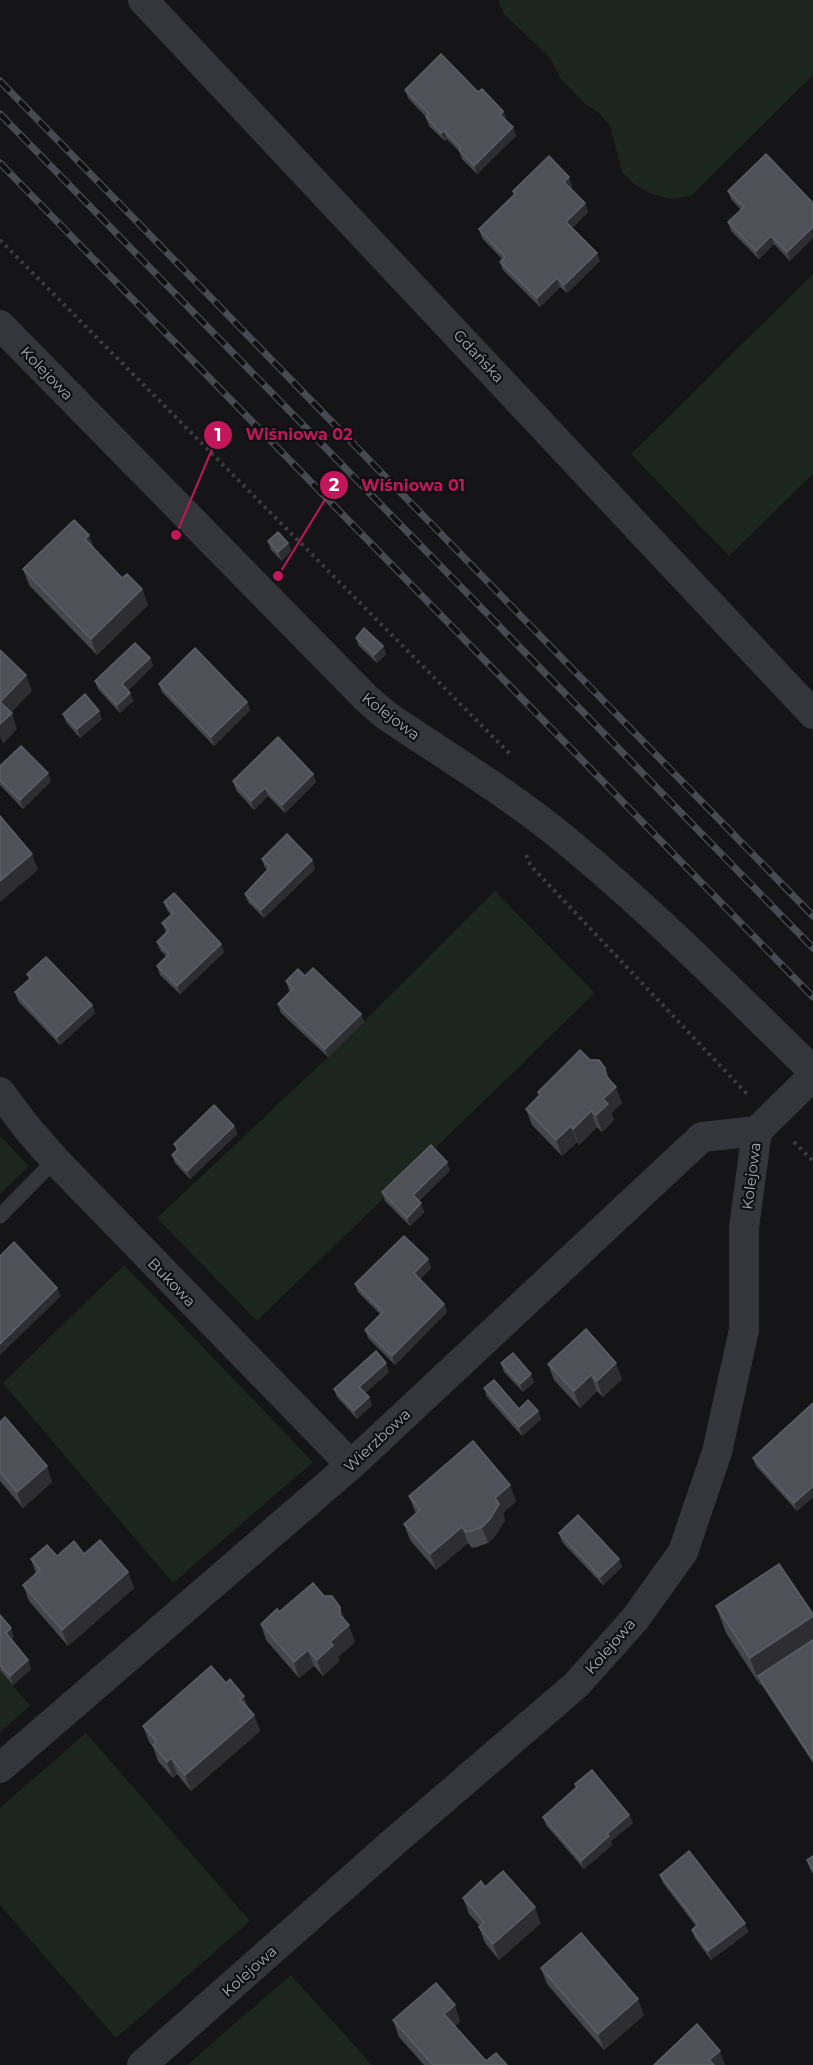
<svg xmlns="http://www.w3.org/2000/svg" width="813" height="2065" viewBox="0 0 813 2065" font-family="Montserrat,sans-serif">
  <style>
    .green { fill: #1c251e }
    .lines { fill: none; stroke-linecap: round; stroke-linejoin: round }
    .path { stroke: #3b3d43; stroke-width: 4; stroke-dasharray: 3 4.5; stroke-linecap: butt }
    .lane { stroke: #35363c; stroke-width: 15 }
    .street { stroke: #35363c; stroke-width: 30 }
    .rail-casing { stroke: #484a51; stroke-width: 7 }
    .rail { stroke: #101012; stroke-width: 4.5; stroke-dasharray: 14; stroke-linecap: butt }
    .wall { fill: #45474c }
    .shaded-wall { fill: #2e2e32 }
    .building { fill: #505158; stroke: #5d5f67; stroke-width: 1.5 }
    .labels { text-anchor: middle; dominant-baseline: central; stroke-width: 4.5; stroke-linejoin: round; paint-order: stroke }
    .street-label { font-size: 15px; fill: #a5abb8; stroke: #101012 }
    .leader { fill: none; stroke: #c2185b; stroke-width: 2 }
    .callout-dot { fill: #c2185b; stroke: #101012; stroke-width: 2 }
    .mark-label { font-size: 18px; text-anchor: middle; font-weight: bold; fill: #fff }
    .callout-label { font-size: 16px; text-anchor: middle; font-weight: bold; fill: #c2185b; stroke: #101012; stroke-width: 4.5; stroke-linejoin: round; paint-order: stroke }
  </style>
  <rect width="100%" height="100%" fill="#151517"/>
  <g class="green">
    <path d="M498,0H813V75L691,196L670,199L652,194L634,184L622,172L610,126L599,113L584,103L561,79L550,58L504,14Z"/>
    <path d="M813,274V474L729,556L631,454Z"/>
    <path d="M495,891L595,993L257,1321L157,1218L328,1057Z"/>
    <path d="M0,1136L29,1166L0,1194Z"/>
    <path d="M124,1265L313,1462L173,1583L3,1383Z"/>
    <path d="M0,1670L30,1706L0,1732Z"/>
    <path d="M86,1733L250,1921L116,2038L0,1905V1808Z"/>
    <path d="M291,1975L372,2065H187Z"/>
  </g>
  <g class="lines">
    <g class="path">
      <path d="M0,240L511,755"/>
      <path d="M526,855L531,866L747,1094"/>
      <path d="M794,1142L813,1161"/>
    </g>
    <path class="lane" d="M0,1216L55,1160"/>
    <g class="street">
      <path d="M143,0L813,714"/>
      <path d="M0,325L367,699L387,716C446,756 508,793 563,838C651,910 732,992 813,1071"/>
      <path d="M0,1092L27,1128L55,1160L351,1465"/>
      <path d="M0,1768L351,1465L702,1137L757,1131"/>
      <path d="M142,2065L396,1840L576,1685L635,1619L683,1552L717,1452L744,1330V1227L757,1131L813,1076"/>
    </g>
    <defs>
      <g id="rail">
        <path d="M0,81L813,916"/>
        <path d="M0,114L813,948"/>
        <path d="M0,163L813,997"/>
      </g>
    </defs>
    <use href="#rail" class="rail-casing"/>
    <use href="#rail" class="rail"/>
  </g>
  <g class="wall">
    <path d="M405,90L478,92L503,111L506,119L505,120L516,136L477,174L462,159L459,151L447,139L445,141L429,126L426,117L408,98Z"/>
    <path d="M572,186L570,188L588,212L572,228L600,261L567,293L560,287L540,307L503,270L500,262L502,259L482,238L479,229L514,195L513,191Z"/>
    <path d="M728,191L813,203L790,261L774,244L759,259L731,231L728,222L741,210L731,199Z"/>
    <path d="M89,535L94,549L122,578L142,589L148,605L97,655L29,585L23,569Z"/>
    <path d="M268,541L288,543L291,551L282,561L271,550Z"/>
    <path d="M356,638L383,646L386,654L377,663L359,646Z"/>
    <path d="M150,658L153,666L128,690L133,701L120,713L98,689L95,681Z"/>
    <path d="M159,684L247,702L250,710L214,746L162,692Z"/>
    <path d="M63,714L102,719L80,738L66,722Z"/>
    <path d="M0,766L51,781L23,809L0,785Z"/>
    <path d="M313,774L316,782L285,813L268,796L254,810L236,790L233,781Z"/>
    <path d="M262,859L312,860L315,869L264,918L248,902L245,894L267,870L265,868Z"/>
    <path d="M164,902L221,944L224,952L180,994L160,975L157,966L167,957L160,950L157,942L166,932L162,923L171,915L167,910Z"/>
    <path d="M27,974L92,1005L95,1013L60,1045L18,1001L15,992L29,979Z"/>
    <path d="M305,976L361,1014L364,1022L328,1057L281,1013L278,1004L290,991L289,990L286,981Z"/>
    <path d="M590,1060L605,1068L610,1081L622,1103L611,1113L614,1120L602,1132L597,1127L579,1145L577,1142L562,1156L532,1125L526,1109L539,1095L538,1092Z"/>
    <path d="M234,1126L237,1134L190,1179L175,1163L172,1155L177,1150L174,1144Z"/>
    <path d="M450,1170L419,1201L424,1212L410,1226L385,1201L382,1192Z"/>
    <path d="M428,1259L431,1268L420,1279L444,1304L447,1312L395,1365L368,1338L365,1330L380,1314L358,1292L355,1284Z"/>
    <path d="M501,1363L534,1382L523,1392L504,1372Z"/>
    <path d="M548,1364L622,1379L603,1397L597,1391L580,1408L554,1380Z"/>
    <path d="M389,1372L365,1393L369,1397L372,1405L357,1419L337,1397L334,1389Z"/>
    <path d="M484,1388L519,1409L538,1411L541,1419L522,1436L487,1397Z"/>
    <path d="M813,1403V1497L797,1511L756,1466L753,1458Z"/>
    <path d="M0,1422L52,1482L23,1508L0,1481Z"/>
    <path d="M409,1496L516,1501L503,1513L505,1520L496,1535L488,1543L477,1547L472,1548L468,1543L436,1570L410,1540L404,1524L416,1514Z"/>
    <path d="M559,1533L619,1559L622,1567L603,1585L562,1542Z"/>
    <path d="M84,1554L128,1572L134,1588L68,1646L29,1601L23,1585L36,1574L31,1559Z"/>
    <path d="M324,1596L340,1607L345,1621L355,1642L338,1657L339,1661L323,1676L314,1666L299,1678L266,1640L261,1624L279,1612Z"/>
    <path d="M716,1606L813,1614V1763L761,1684L760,1685L726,1633Z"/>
    <path d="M0,1615L14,1637L11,1639L28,1660L31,1669L13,1685L0,1670Z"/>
    <path d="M249,1710L254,1715L260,1731L191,1791L177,1774L173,1778L158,1761L153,1747L149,1742L143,1726Z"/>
    <path d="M575,1784L629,1815L633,1823L611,1841L612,1845L584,1869L546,1825L543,1817L576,1788Z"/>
    <path d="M813,1856V1874L810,1869L807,1860Z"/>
    <path d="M660,1875L745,1923L748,1932L711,1960L695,1938L692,1930L696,1926L663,1883Z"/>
    <path d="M485,1887L541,1923L499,1960L485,1943L479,1927L480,1926L469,1914L463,1898Z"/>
    <path d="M541,1968L644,2015L604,2050L547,1984Z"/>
    <path d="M393,2020L460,2021L455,2026L486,2061L507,2065H424L399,2037Z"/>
  </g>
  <g class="shaded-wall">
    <path d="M503,111L506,119L503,123L500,115Z"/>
    <path d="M513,127L516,136L477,174L474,166Z"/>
    <path d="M444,131L447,139L445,141L441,133Z"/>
    <path d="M569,177L572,186L567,190L564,182Z"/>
    <path d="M585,203L588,212L569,230L566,222Z"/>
    <path d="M813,227V238L790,261L787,252Z"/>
    <path d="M771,236L774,244L759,259L756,251Z"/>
    <path d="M597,253L600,261L567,293L564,285Z"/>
    <path d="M557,278L560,287L540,307L537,298Z"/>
    <path d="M89,535L95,551L85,539Z"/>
    <path d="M288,543L291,551L282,561L278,552Z"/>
    <path d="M142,589L148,605L97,655L91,639Z"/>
    <path d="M383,646L386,654L377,663L374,655Z"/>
    <path d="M150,658L153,666L126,693L122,684Z"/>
    <path d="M26,675L32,691L6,718L0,702Z"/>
    <path d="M130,693L133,701L120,713L117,705Z"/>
    <path d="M247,702L250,710L214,746L211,737Z"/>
    <path d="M99,711L102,719L80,738L77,729Z"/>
    <path d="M12,713L17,729L3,744L0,736V724Z"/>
    <path d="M48,773L51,781L23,809L20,800Z"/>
    <path d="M313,774L316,782L285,813L282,805Z"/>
    <path d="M265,788L268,796L254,810L251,801Z"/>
    <path d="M32,854L38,870L0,902V881Z"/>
    <path d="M312,860L315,869L264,918L261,910Z"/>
    <path d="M221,944L224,952L180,994L177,986Z"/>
    <path d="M92,1005L95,1013L60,1045L57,1037Z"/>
    <path d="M361,1014L364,1022L328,1057L325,1049Z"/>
    <path d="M605,1068L611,1084L616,1087L622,1103L611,1113L614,1120L602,1132L596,1115L603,1099L606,1076Z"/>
    <path d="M591,1111L597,1127L579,1145L573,1129Z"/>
    <path d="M234,1126L237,1134L190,1179L187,1171Z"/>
    <path d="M571,1126L577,1142L562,1156L556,1140Z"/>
    <path d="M447,1162L450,1170L416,1203L413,1195Z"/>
    <path d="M421,1203L424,1212L410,1226L407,1218Z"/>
    <path d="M428,1259L431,1268L417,1281L414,1273Z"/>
    <path d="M57,1288L61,1296L0,1355V1344Z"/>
    <path d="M444,1304L447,1312L395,1365L392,1356Z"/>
    <path d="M386,1363L389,1372L362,1396L359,1387Z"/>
    <path d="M616,1363L622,1379L603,1397L597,1381Z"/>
    <path d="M531,1374L534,1382L523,1392L520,1384Z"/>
    <path d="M591,1375L597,1391L580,1408L574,1391Z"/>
    <path d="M369,1397L372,1405L357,1419L354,1411Z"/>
    <path d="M538,1411L541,1419L522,1436L519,1427Z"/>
    <path d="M47,1466L52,1482L23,1508L17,1492Z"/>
    <path d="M510,1485L516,1501L503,1513L505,1520L496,1535L488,1543L482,1527L495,1498Z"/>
    <path d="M813,1486V1497L797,1511L794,1503Z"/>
    <path d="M462,1527L468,1543L436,1570L430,1554Z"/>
    <path d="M619,1559L622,1567L603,1585L600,1577Z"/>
    <path d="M128,1572L134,1588L68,1646L62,1630Z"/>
    <path d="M340,1607L346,1623L349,1625L355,1642L338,1657L339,1661L323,1676L317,1660L330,1642L340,1615Z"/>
    <path d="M813,1616V1650L758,1676L761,1684L760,1685L750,1658Z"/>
    <path d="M11,1628L14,1637L9,1641L6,1633Z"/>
    <path d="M308,1650L314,1666L299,1678L294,1662Z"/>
    <path d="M28,1660L31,1669L13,1685L10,1676Z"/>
    <path d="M244,1696L250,1712L240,1699Z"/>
    <path d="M254,1715L260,1731L191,1791L185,1775Z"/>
    <path d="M171,1758L177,1774L173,1778L167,1762Z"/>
    <path d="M629,1815L633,1823L611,1841L612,1845L584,1869L581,1861L607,1834Z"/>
    <path d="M535,1907L541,1923L499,1960L493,1944Z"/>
    <path d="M745,1923L748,1932L711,1960L708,1951Z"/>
    <path d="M638,1999L644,2015L604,2050L598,2034Z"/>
    <path d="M455,2005L460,2021L450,2030L444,2014Z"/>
    <path d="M720,2051L725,2065H711L709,2060Z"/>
  </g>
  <g class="building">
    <path d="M441,54L478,92L482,89L503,111L500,115L513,127L474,166L459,150L461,148L444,131L441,133L426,117L429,114L405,90Z"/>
    <path d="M766,154L813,203V227L787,252L771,236L756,251L728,222L744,207L728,191Z"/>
    <path d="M549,156L569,177L564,182L585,203L566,222L597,253L564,285L557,278L537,298L500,262L505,257L479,229L515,194L513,191Z"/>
    <path d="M74,520L89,535L85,539L122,578L127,574L142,589L91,639L23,569Z"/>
    <path d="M278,532L288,543L278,552L268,541Z"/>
    <path d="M364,628L383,646L374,655L356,638Z"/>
    <path d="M135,643L150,658L122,684L130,693L117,705L95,681Z"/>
    <path d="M195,648L247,702L211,737L159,684Z"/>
    <path d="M0,650L26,675L0,702L12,713L0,724Z"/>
    <path d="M85,694L99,711L77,729L63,714Z"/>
    <path d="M278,737L313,774L282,805L265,788L251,801L233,781Z"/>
    <path d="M21,746L48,773L20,800L0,780V766Z"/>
    <path d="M0,816L32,854L0,881Z"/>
    <path d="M287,834L312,860L261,910L245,894L270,867L262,859Z"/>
    <path d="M174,893L221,944L177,986L157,966L169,954L157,942L169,930L162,923L173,913L164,902Z"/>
    <path d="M46,957L92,1005L57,1037L15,992L31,978L27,974Z"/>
    <path d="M313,968L361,1014L325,1049L278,1004L293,989L286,981L298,969L305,976Z"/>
    <path d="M580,1050L590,1060H599L605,1068L606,1076L616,1087L603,1099L608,1104L596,1115L591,1111L573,1129L571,1126L556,1140L526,1109L540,1095L538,1092Z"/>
    <path d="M214,1105L234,1126L187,1171L172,1155L178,1149L174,1144Z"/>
    <path d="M431,1145L447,1162L413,1195L421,1203L407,1218L382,1192Z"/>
    <path d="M404,1236L428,1259L414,1273L444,1304L392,1356L365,1330L383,1312L355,1284Z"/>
    <path d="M14,1242L57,1288L0,1344V1256Z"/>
    <path d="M586,1329L616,1363L597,1381L591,1375L574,1391L548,1364Z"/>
    <path d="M376,1351L386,1363L359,1387L369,1397L354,1411L334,1389Z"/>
    <path d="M513,1353L531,1374L520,1384L501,1363Z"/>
    <path d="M494,1380L519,1409L528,1400L538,1411L519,1427L484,1388Z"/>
    <path d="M813,1403V1486L794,1503L753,1458Z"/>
    <path d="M5,1417L47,1466L17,1492L0,1472V1422Z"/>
    <path d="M473,1441L510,1485L495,1498L499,1504L490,1519L482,1527L471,1531L466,1532L462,1527L430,1554L404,1524L420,1510L409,1496Z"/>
    <path d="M578,1515L619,1559L600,1577L559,1533Z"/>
    <path d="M100,1540L128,1572L62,1630L23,1585L40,1570L31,1559L47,1545L57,1556L74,1541L84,1554Z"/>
    <path d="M779,1564L813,1614V1616L750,1658L716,1606Z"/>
    <path d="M313,1583L324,1596H332L340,1607V1615L349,1625L330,1642L333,1645L317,1660L308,1650L294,1662L261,1624L277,1609L279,1612Z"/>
    <path d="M0,1615L11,1628L6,1633L28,1660L10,1676L0,1665Z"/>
    <path d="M813,1640V1760L758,1676Z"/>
    <path d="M211,1666L226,1683L230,1679L244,1696L240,1699L254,1715L185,1775L171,1758L167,1762L153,1745L157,1742L143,1726Z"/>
    <path d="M592,1770L629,1815L607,1834L609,1836L581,1861L543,1817L577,1787L575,1784Z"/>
    <path d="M689,1851L745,1923L708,1951L692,1930L698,1924L660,1875Z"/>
    <path d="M813,1856V1870L807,1860Z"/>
    <path d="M503,1871L535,1907L493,1944L479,1927L484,1922L463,1898L481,1881L485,1887Z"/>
    <path d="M581,1933L638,1999L598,2034L541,1968Z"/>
    <path d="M436,1983L455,2005L444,2014L486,2061L496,2053L507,2065H433L393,2020Z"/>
    <path d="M697,2024L720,2051L709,2060L714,2065H654Z"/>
  </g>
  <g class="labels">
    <g class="street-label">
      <text transform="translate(479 356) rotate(47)">Gdańska</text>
      <text transform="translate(47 373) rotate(46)">Kolejowa</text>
      <text transform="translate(391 716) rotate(37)">Kolejowa</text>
      <text transform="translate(751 1176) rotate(-83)">Kolejowa</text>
      <text transform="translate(172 1282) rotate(46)">Bukowa</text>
      <text transform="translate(377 1440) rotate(-43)">Wierzbowa</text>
      <text transform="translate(610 1646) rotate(-49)">Kolejowa</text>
      <text transform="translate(249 1971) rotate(-42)">Kolejowa</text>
    </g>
  </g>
  <path class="leader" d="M176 535L218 435M278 576L334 485"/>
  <g class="callout-dot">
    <circle cx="176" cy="535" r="6"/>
    <circle cx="278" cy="576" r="6"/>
    <circle cx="218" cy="435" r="15"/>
    <circle cx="334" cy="485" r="15"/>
  </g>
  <g class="mark-label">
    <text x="218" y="441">1</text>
    <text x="334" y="491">2</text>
  </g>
  <g class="callout-label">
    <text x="299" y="440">Wiśniowa 02</text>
    <text x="413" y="491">Wiśniowa 01</text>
  </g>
</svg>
